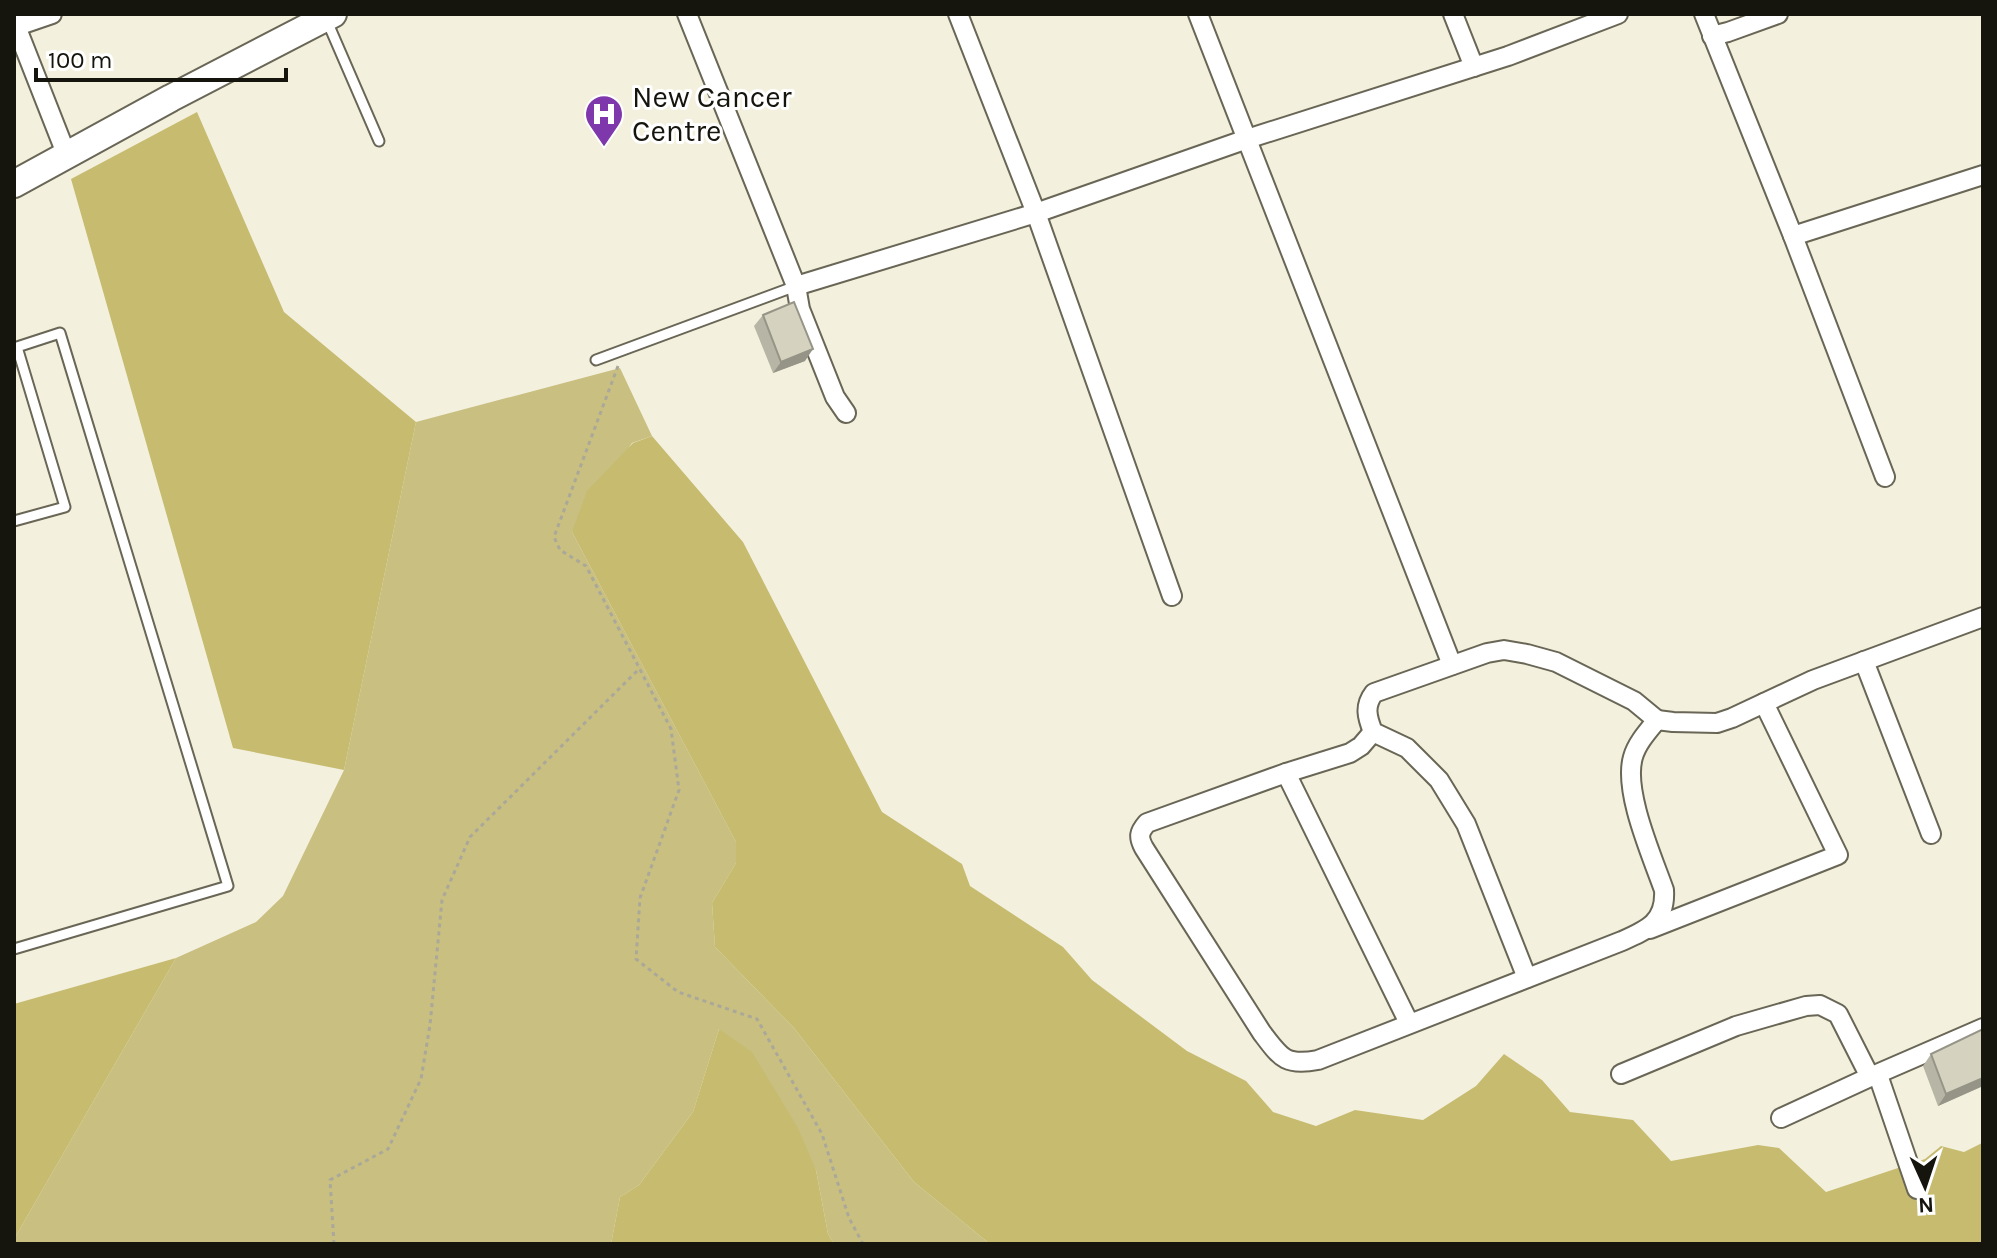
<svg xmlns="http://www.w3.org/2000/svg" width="1997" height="1258" viewBox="0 0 1997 1258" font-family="Karla,sans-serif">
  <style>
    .green { fill: #c9bf81 }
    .forest { fill: #c7bb70 }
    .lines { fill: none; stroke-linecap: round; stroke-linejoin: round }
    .lane-casing { stroke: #696656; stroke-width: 13 }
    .street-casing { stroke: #696656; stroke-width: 22 }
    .secondary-casing { stroke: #696656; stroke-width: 30 }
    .path { stroke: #aaa899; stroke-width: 3; stroke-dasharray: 4 4; stroke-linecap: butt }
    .lane { stroke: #fff; stroke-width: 9 }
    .street { stroke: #fff; stroke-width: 18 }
    .secondary { stroke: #fff; stroke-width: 26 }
    .wall { fill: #b7b5a5 }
    .shaded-wall { fill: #959486 }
    .building { fill: #d5d3c0; stroke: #959486; stroke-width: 2 }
    .labels { text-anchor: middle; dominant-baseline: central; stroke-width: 6; stroke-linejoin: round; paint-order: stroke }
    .poi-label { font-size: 30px; fill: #15140d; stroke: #fff; text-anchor: start }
  </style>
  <rect width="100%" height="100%" fill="#f3f1de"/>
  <path class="green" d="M620,368L652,436L632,443L572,532L736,842V863L712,903L715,947L794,1028L914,1182L990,1244H834L828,1234L816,1170L719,1029L693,1112L639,1185L620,1197L611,1244H14V1239L176,958L256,922L283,896L344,770L416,422Z"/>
  <g class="forest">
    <path d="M197,112L284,312L416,422L344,770L233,748L71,179Z"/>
    <path d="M652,436L743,542L882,812L962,864L970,886L1063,947L1092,980L1187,1051L1246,1081L1273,1112L1316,1126L1355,1110L1423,1120L1476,1086L1504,1054L1542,1080L1570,1112L1633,1120L1671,1161L1758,1145L1779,1148L1826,1192L1925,1159L1941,1146L1964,1152L1982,1143L1983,1140V1244H990L914,1182L794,1028L715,947L712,903L736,863V842L572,532L587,491L633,443Z"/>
    <path d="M176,958L14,1239V1004Z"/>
    <path d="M719,1029L752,1052L798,1128L816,1170L828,1234L834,1244H611L620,1197L639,1185L693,1112Z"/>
  </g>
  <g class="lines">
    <defs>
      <g id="lane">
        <path d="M327,21L379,141"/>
        <path d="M596,360L796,286"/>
        <path d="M14,521L65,507L17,347L60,333L228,886L14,949"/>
      </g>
      <g id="street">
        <path d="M687,14L796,286L800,309L835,397L846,413"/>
        <path d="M958,14L1036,213L1172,596"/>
        <path d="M1198,14L1452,665"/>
        <path d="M1453,14L1474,67"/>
        <path d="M1704,14L1793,236L1885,477"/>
        <path d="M14,21L67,156"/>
        <path d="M14,27L52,14"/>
        <path d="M1712,36L1728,32L1778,14"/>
        <path d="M1793,236L1983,175"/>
        <path d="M796,286L1036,213L1247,139L1508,56L1618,14"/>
        <path d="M1864,661L1931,834"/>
        <path d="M1657,720L1673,722L1717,723L1732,718L1813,680L1983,617"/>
        <path d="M1373,732L1361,746L1350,753L1286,773L1147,823C1139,832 1138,837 1144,848L1262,1033C1281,1058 1285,1066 1318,1060L1622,941C1647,930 1666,922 1664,890C1652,856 1623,791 1633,757C1637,743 1648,731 1657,720"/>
        <path d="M1286,773L1409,1023"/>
        <path d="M1650,929L1838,855L1764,703"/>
        <path d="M1527,978L1466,824L1439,780L1407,748L1373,732C1367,717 1364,706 1374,693L1487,653L1504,650L1527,654L1556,662L1634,701L1657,720"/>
        <path d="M1621,1074L1736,1026L1806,1006L1820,1005L1838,1014L1870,1077L1983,1028"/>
        <path d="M1878,1075L1917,1189"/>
        <path d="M1781,1118L1870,1077"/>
      </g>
      <path id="secondary" d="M14,184L171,98L333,14"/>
    </defs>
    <use href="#lane" class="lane-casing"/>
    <use href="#street" class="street-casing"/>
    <use href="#secondary" class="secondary-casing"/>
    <g class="path">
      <path d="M618,366L554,537L560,550L586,566L671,729L679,790L640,898L636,959L678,992L757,1019L822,1134L849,1218L863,1244"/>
      <path d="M334,1244L330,1180L388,1149L421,1079L430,1025L442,900L470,837L640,668"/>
    </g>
    <use href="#lane" class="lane"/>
    <use href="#street" class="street"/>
    <use href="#secondary" class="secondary"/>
  </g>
  <g class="wall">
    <path d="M763,315L805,361L773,373L754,326Z"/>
    <path d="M1983,1029V1086L1938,1106L1923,1066L1931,1054Z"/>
  </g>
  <g class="shaded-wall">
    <path d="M813,349L805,361L773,373L781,362Z"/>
    <path d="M1983,1078V1086L1938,1106L1946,1094Z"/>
  </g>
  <g class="building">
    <path d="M794,302L813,349L781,362L763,315Z"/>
    <path d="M1983,1029V1078L1946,1094L1931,1054Z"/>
  </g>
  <defs>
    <symbol id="hospital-pin" viewBox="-11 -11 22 30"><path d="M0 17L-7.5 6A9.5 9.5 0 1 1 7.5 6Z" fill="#7f38ab" stroke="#fff"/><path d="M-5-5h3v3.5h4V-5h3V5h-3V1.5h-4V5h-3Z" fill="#fff"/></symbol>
  </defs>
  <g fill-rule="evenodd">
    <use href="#hospital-pin" x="582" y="92" width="44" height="60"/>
  </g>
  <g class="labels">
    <g class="poi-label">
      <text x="632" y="97">New Cancer<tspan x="632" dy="34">Centre</tspan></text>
    </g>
  </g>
  <rect width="1997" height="1258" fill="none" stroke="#15140d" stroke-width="32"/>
  <g transform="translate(1925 1186) rotate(177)" stroke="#ffffff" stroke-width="6" paint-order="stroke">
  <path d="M0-6L14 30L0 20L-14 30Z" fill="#15140d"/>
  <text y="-12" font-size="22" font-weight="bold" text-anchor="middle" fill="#15140d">N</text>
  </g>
  <path d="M36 68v12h250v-12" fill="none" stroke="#15140d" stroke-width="4"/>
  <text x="48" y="68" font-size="24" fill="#15140d" stroke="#ffffff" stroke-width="6" paint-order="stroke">100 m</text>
</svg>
